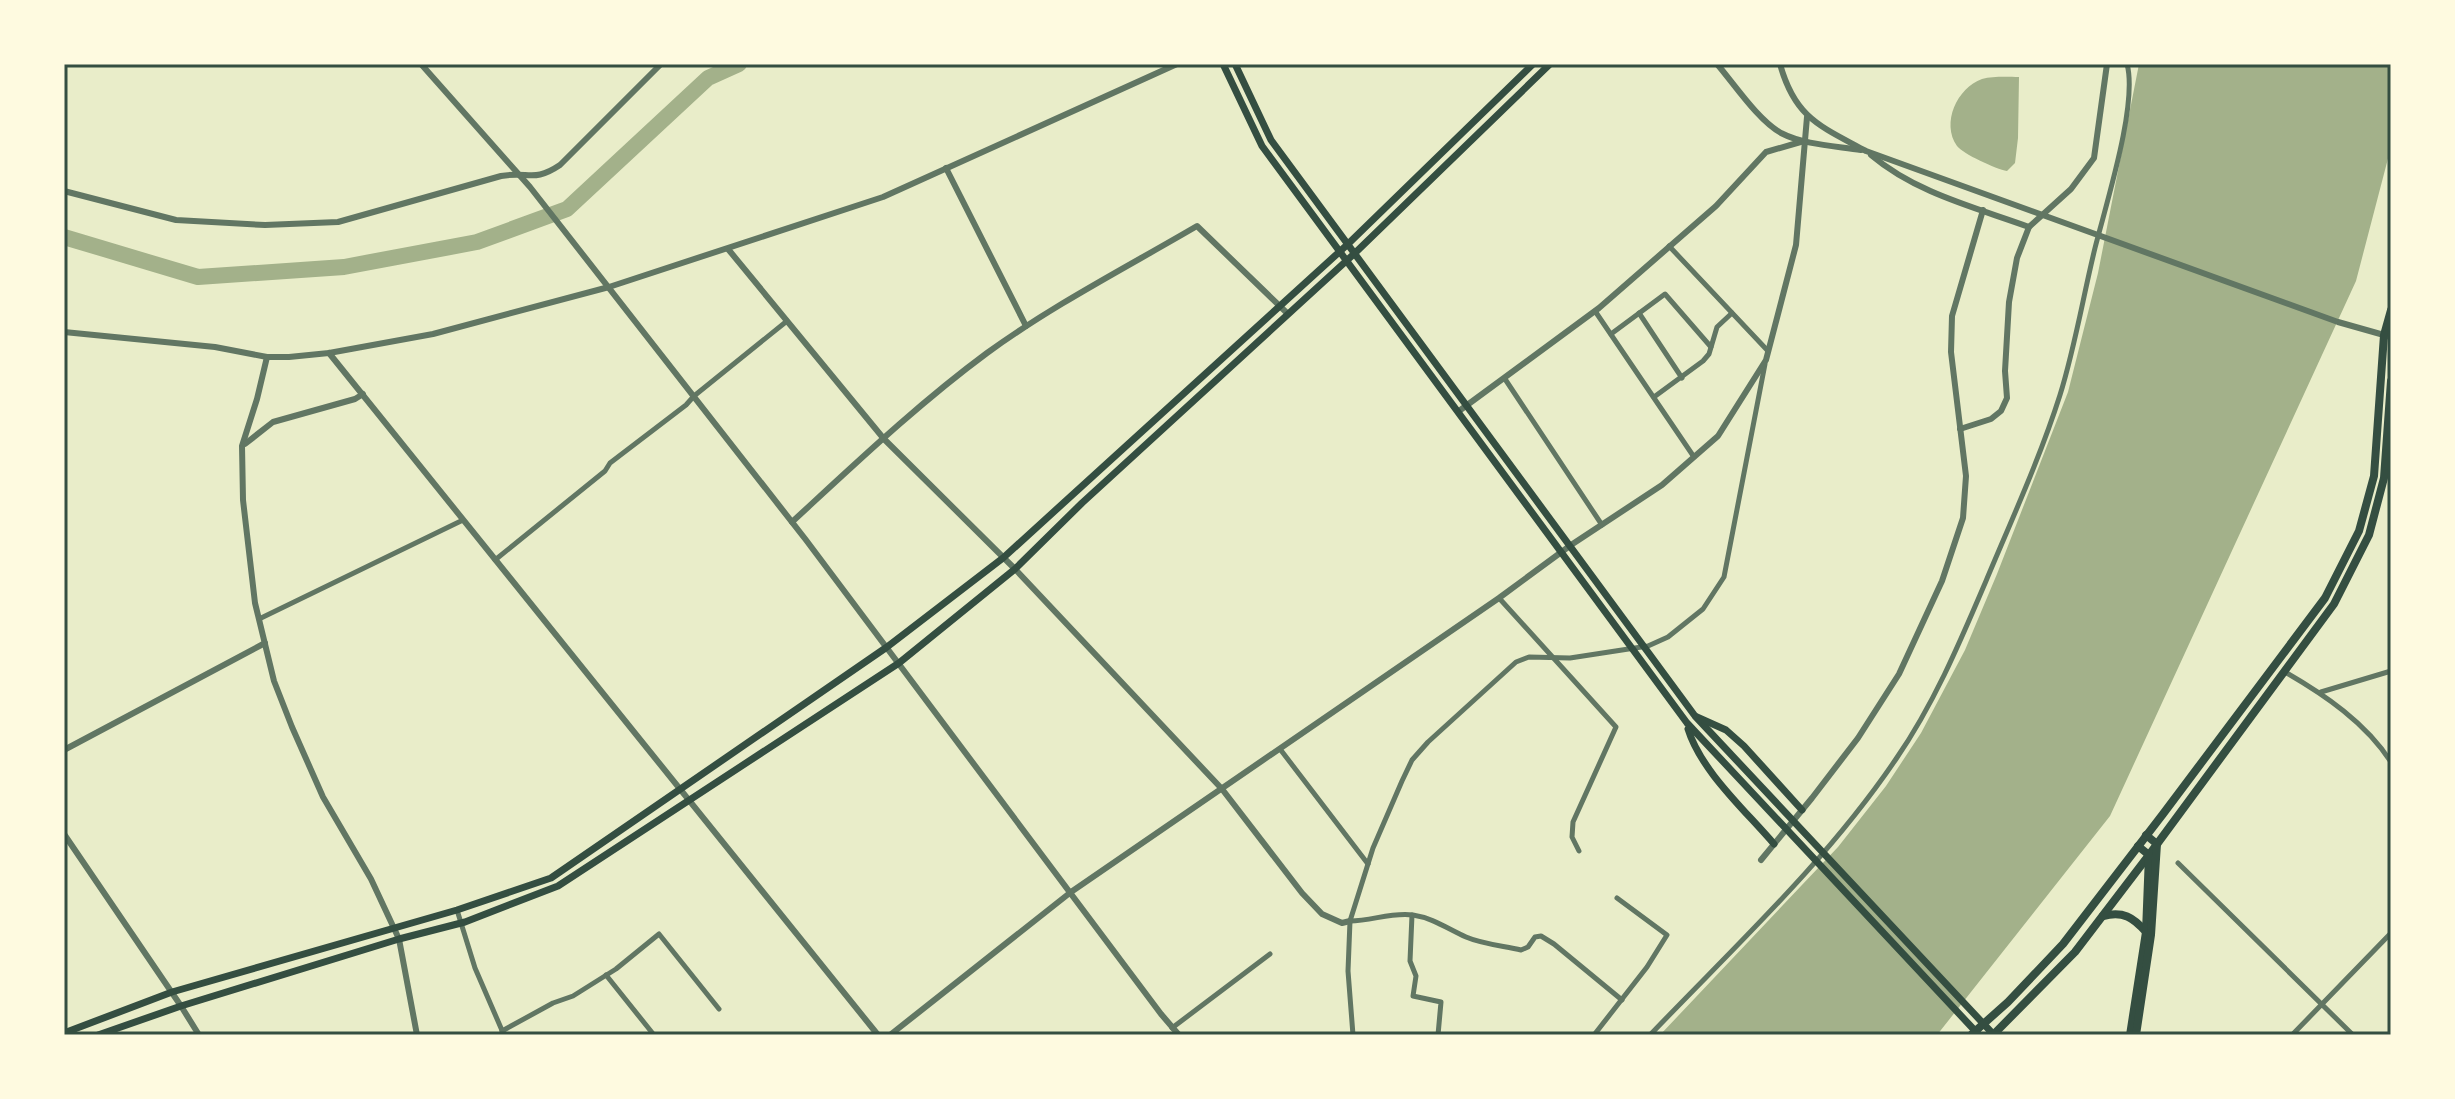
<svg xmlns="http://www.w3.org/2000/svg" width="2455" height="1099" viewBox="0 0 2455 1099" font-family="'Alegreya Sans',sans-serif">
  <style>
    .water { fill: #a3b18a }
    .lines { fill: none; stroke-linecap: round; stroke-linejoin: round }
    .river { stroke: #a3b18a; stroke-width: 16 }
    .minor { stroke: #617663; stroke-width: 5 }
    .tertiary { stroke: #617663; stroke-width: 6 }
    .secondary { stroke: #344e41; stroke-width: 7 }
    .primary { stroke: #344e41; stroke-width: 8 }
    .neatline { fill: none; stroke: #344e41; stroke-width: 3 }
  </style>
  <rect width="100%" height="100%" fill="#e9edc9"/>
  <g class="water">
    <path d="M2139,64H2391V147L2356,281L2110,816L1937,1035H1660L1838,847L1886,786L1921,733L1965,650L1997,574L2068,392L2098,273Z"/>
    <path d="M2019,77L2018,138L2015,163L2007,171C1996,169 1963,154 1957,146C1941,123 1957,88 1982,79C1993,76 2008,77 2019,77Z"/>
  </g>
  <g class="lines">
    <path class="river" d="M64,237L198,277L344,267L477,242L567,209L708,78L739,64"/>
    <g class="minor">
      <path d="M1669,246L1768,351"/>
      <path d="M1595,311L1694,457"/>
      <path d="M1639,313L1682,378"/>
      <path d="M1611,334L1665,294L1711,347"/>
      <path d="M1505,379L1602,525"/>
      <path d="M1654,397L1703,361L1709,354L1717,327L1732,313"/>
      <path d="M495,560L605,471L610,463L686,405L694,396L787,321"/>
      <path d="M1499,598L1616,727L1573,822L1572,837L1579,851"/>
      <path d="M259,619L463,520"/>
      <path d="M2285,672C2325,695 2366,723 2391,762"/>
      <path d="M2321,692L2391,671"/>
      <path d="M1280,749L1368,864"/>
      <path d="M2178,863L2353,1035"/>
      <path d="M457,910L475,968L504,1035"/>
      <path d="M1412,915L1410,961L1416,976L1413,996L1441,1002L1438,1035"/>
      <path d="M1350,921C1372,921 1391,912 1413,915C1433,918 1448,929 1466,937C1482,944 1504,946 1521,950L1528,947L1535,937L1541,936L1554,944L1622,1000"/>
      <path d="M606,975L654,1035"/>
      <path d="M1172,1028L1270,954"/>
      <path d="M502,1031L553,1003L573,996L616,969L659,934L719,1009"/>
      <path d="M1353,1035L1348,971L1350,921L1373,848L1402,781L1412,760L1428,742L1516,662L1529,657L1570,658L1648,646L1668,637L1703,609L1724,577L1765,364"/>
      <path d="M1594,1035L1647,967L1667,935L1617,898"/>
      <path d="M1650,1035C1735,946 1827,861 1896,759C1934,704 1960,642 1986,581C2012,519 2040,458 2060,395C2075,347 2083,297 2095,248C2106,204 2138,104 2127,64"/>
      <path d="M2292,1035L2391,933"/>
    </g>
    <g class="tertiary">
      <path d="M421,64L530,187L806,540L1161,1014L1179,1035"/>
      <path d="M1717,64C1735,85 1758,120 1781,133C1804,145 1836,146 1861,150"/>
      <path d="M1780,64C1795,118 1820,126 1866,151L2338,322L2391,337"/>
      <path d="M1871,155C1916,193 1974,207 2029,227"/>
      <path d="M946,168L1026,326"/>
      <path d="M64,191L176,220L265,225L338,222L501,176C530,171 533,183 560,165L661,64"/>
      <path d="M728,249L884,439L1015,569L1222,789L1302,893L1322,914L1342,923L1350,921"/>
      <path d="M64,332L215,347L267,357H289L329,353L433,334L609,287L883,197L1177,64"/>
      <path d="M329,353L878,1035"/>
      <path d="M267,357L257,399L242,446L243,500L255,603L274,681L292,727L323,797L371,879L399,939L417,1035"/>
      <path d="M1459,411L1599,308L1716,206L1766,152L1804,141"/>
      <path d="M1960,429L1991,419L2001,411L2007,398L2005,371L2009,302L2017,258L2029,227L2071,189L2094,158L2107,64"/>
      <path d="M245,444L273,422L355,399L363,394"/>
      <path d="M792,522C855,464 918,404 987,353C1053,305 1127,267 1197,226L1288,314"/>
      <path d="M64,750L265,643"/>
      <path d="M64,834L181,1006L199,1035"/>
      <path d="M1761,860L1812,798L1858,738L1899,674L1942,581L1963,518L1966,476L1951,352L1952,316L1983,210"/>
      <path d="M890,1035L1071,892L1499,598L1571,545L1662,485L1718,436L1766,360L1796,245L1807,117"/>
    </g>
    <g class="secondary">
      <path d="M1223,64L1262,146L1687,723L1979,1035"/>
      <path d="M1235,64L1271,140L1695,716L1994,1035"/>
      <path d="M1697,717L1726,730L1744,746L1802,810"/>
      <path d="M1688,729C1701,771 1745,810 1774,844"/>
      <path d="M64,1033L172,992L457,910L551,878L887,647L1003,558L1348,244L1533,64"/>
      <path d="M98,1035L181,1006L399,939L465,922L558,886L899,663L1015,569L1082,503L1355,253L1550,64"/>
    </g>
    <g class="primary">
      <path d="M2103,916C2123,911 2133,917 2146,932"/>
      <path d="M1971,1035L2008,1002L2063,944L2163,814L2325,598L2359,531L2374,476L2384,335L2391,310"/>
      <path d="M1993,1035L2075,952L2149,855L2334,604L2369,535L2384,478L2391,381"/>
      <path d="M2130,1035L2146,932L2149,855L2138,846"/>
      <path d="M2136,1035L2151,935L2157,844L2146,835"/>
    </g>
  </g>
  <rect width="2455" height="1099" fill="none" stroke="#fefae0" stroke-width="132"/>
  <rect x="66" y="66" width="2323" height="967" class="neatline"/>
</svg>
